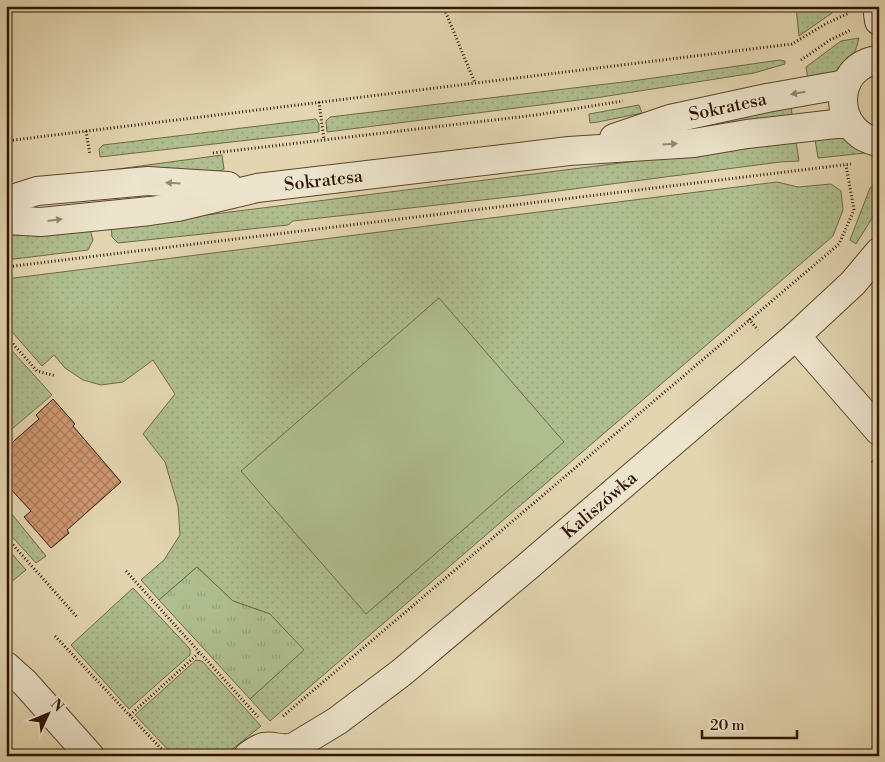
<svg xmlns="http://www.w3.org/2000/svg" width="885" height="762" viewBox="0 0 885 762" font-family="'Libre Bodoni',serif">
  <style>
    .grass { fill: url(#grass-dots); stroke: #706947 }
    .park { fill: url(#park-tufts); stroke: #706947 }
    .pitch { fill: #afbe8e; stroke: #706947 }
    .building { fill: url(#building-cross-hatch); stroke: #311400 }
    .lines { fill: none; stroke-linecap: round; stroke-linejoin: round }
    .minor-casing { stroke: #5d442c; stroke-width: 30 }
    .path { stroke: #311400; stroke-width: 3; stroke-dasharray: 1 2.5; stroke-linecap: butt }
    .minor { stroke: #ece4cc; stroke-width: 28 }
    .oneway { fill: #988670 }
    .labels { text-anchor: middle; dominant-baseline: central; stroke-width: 4.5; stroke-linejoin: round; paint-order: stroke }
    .street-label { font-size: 18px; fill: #311400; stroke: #ece4cc }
  </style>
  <defs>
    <pattern id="grass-dots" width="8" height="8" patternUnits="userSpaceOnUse" patternTransform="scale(1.25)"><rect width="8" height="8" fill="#afbe8e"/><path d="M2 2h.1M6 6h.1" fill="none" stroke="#97a279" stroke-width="1.8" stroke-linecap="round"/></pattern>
    <pattern id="park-tufts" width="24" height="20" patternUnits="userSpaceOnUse" patternTransform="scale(1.25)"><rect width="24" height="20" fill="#afbe8e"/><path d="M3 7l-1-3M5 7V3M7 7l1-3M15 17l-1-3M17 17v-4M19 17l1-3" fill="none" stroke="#97a279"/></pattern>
    <pattern id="building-cross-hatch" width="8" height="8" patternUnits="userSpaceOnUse" patternTransform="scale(1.25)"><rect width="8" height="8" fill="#cf9770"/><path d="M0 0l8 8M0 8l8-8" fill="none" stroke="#a97a5a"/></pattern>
  </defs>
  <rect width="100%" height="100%" fill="#e2d5b0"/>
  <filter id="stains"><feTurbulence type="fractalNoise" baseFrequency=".004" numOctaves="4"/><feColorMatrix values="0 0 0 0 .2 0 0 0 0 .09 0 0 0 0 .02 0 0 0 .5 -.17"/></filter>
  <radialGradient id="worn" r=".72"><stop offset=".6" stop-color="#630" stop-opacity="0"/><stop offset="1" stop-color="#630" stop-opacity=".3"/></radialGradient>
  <g class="grass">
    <path d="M796,6H842L799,36Z"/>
    <path d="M859,38C851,72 838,72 808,80L806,67L841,41Z"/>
    <path d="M780,60L785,61V64L754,73L595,98L327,132L326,121L330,117L632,81Z"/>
    <path d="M639,105L642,113L598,122L590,123L589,114Z"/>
    <path d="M791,106L793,121L725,129V120Z"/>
    <path d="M316,119L319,124V132L100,157L99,149L103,145Z"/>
    <path d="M846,137L875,152L818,158L815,139Z"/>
    <path d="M796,141L799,161L780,162L527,195L293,221L288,225L118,243L112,237L111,227Z"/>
    <path d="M222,155L224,169L220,171L104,178L103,171Z"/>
    <path d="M777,182L798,187L831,184L841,191L843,210L833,236L270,721L250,699L303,650L270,614L233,601L197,567L159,600L141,580L164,560L180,535L178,506L165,462L143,434L175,394L153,360L123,382L101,385L83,380L65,368L54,355L42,366L6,325V279Z"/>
    <path d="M879,185V207L856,244L850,240L870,188L873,186Z"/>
    <path d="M90,229L93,240L88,250L6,260V235H35Z"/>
    <path d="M6,344L52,395L6,434Z"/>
    <path d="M6,507L46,556L36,563L6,530Z"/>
    <path d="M6,547L26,570L6,586Z"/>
    <path d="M133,588L190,649V655L129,709L71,645Z"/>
    <path d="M196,660L202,661L261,726L224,756H174L135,715Z"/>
  </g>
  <path class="park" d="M197,567L233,601L270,614L304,650L250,699L159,600Z"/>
  <path class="pitch" d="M439,298L564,442L366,614L241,471Z"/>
  <path class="building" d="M53,399L75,424L73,426L121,482L67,530L69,533L51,548L24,517L31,511L6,484V448L39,419L36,415Z"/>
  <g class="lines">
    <defs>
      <g id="minor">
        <path d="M877,6L879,21"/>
        <path d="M879,60C831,65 831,134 879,142"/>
        <path id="s1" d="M614,138L670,119L767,98L846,84"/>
        <path d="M6,201L37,191L148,181L228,186"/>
        <path id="s2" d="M6,220L41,222L150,211L178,207L257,188L569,151L694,143L747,134L835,124H850"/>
        <path d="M796,336L879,431"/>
        <path d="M6,666L25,683L90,756"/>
        <path id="s3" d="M248,756C272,737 274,753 294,747L337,721L401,673L527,567L796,336L853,283L879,252"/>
      </g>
    </defs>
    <use href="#minor" class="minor-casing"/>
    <g class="path">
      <path d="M443,6L475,83"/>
      <path d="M801,60L830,40L851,30"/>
      <path d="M319,102L324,140"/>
      <path d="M86,131L90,155"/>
      <path d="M6,141L792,44L827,23L849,13"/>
      <path d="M213,153L536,115L623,101"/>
      <path d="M6,267L851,164"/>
      <path d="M749,319L758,330"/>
      <path d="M6,336L37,371L56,376"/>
      <path d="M872,461L879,469"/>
      <path d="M6,537L77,617"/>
      <path d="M126,571L258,717"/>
      <path d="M55,636L168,756"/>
      <path d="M130,715L200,652"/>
      <path d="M283,716L839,244L854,210L846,165"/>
    </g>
    <use href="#minor" class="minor"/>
  </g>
  <defs><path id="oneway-solid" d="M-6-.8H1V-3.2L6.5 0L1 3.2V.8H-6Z" transform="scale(1.25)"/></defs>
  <g class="oneway">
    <use href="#oneway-solid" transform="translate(798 93) rotate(170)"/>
    <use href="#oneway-solid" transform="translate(670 144) rotate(-4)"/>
    <use href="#oneway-solid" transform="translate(173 183) rotate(-176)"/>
    <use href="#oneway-solid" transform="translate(55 220) rotate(-7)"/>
  </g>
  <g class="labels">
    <g class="street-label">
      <text stroke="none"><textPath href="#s1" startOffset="118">Sokratesa</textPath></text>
      <text stroke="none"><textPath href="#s2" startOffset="321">Sokratesa</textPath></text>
      <text stroke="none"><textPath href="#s3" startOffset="439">Kaliszówka</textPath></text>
    </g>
  </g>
  <rect width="885" height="762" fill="none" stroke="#e2d5b0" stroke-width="25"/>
  <rect x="8" y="8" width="870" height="747" fill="none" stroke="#311400" stroke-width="2.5"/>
  <rect x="12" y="12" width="860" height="737" fill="none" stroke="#311400"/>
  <g transform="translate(48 714) rotate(46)" stroke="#ece4cc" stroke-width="4" paint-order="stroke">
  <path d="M0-4L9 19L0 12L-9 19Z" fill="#311400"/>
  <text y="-8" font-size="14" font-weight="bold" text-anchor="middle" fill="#311400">N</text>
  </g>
  <path d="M702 730v8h95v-8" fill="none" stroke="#311400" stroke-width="2.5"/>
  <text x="710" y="730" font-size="15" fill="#311400" stroke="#ece4cc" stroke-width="4" paint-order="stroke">20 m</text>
  <rect width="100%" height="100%" filter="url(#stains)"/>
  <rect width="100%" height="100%" fill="url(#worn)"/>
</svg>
